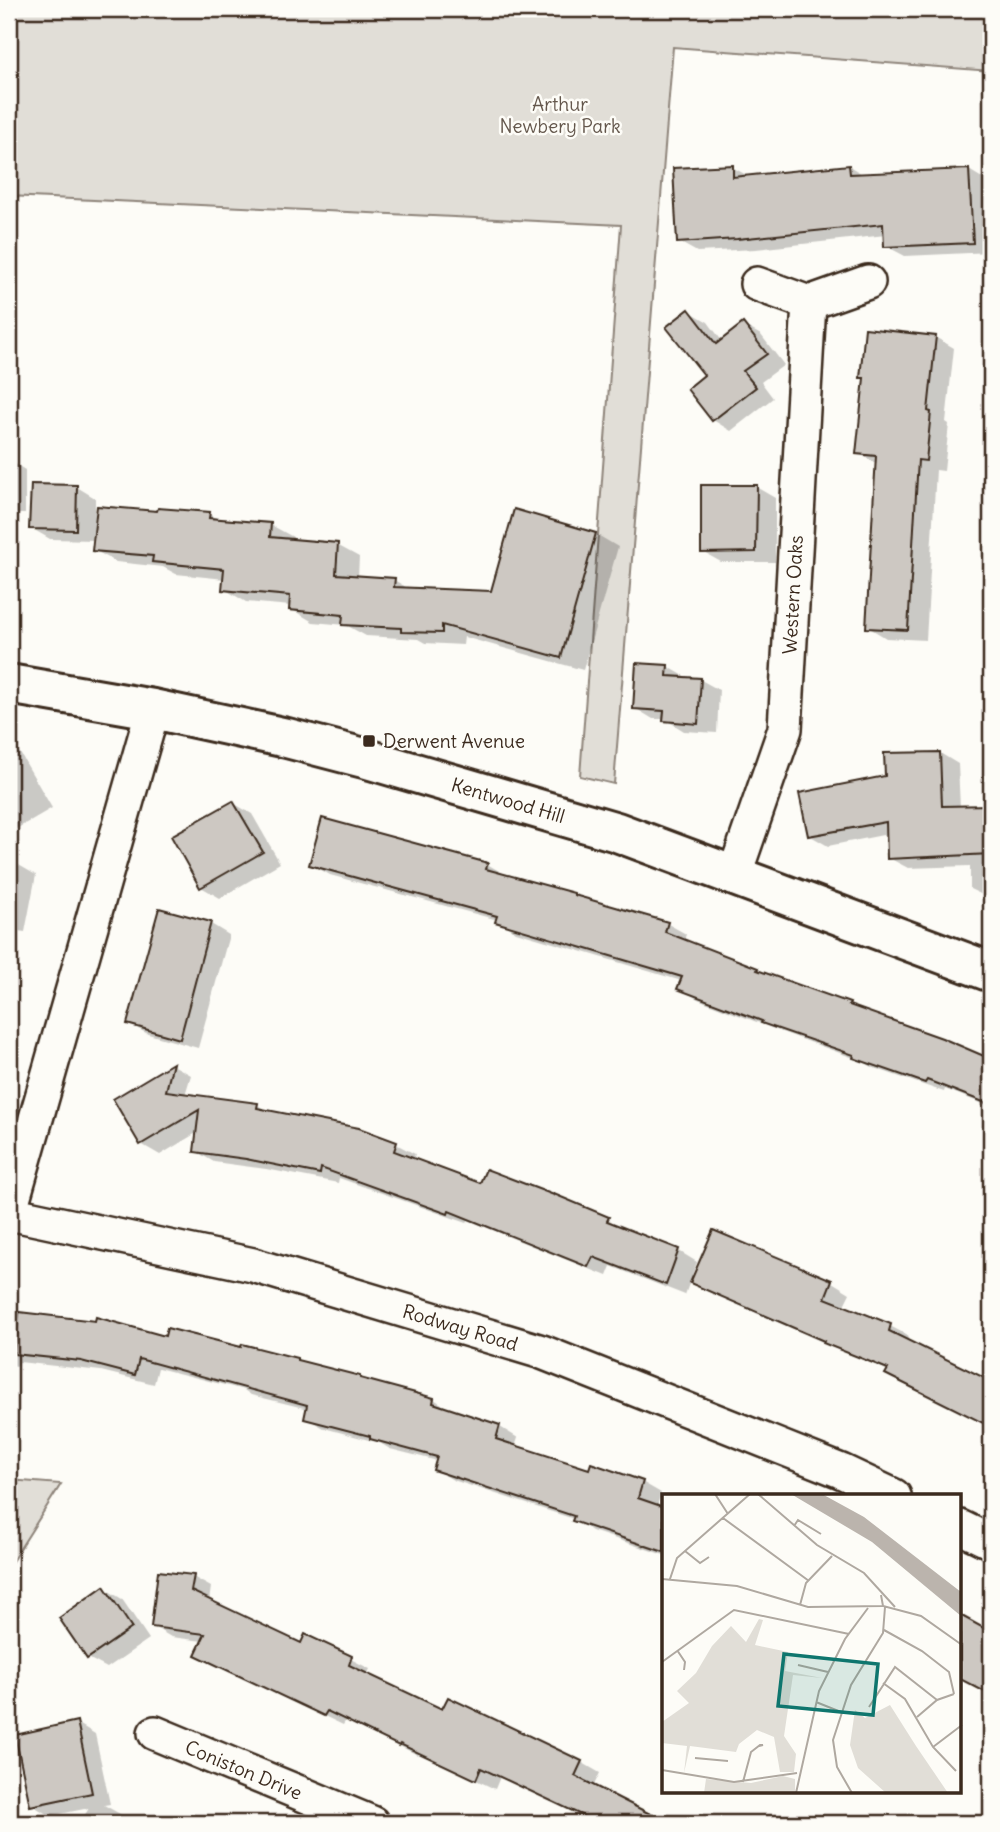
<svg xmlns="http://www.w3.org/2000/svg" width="1000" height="1832" viewBox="0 0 1000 1832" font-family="Delius,sans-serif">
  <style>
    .green { fill: #e1ded7; stroke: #8e847a; stroke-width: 2 }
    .shadow { fill: #0003 }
    .building { fill: #cdc8c2; stroke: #3b2a1e; stroke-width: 2 }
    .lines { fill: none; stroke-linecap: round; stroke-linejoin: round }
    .street-casing { stroke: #3b2a1e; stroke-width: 38 }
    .secondary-casing { stroke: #3b2a1e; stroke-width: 44 }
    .street { stroke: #fdfcf7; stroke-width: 33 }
    .secondary { stroke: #fdfcf7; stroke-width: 38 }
    .poi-dot { fill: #3b2a1e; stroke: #fdfcf7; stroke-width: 2.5 }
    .labels { text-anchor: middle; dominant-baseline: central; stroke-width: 5; stroke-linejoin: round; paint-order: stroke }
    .park-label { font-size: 19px; fill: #64574c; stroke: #fdfcf7 }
    .street-label { font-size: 19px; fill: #3b2a1e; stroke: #fdfcf7 }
    .poi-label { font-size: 19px; fill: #3b2a1e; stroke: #fdfcf7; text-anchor: start }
    .inset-road { fill: none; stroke: #afa8a0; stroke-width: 2 }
    .view { fill: #0f766e; fill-opacity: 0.15; stroke: #0f766e; stroke-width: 3.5 }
    .inset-edge { fill: none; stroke: #3b2a1e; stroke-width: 3.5 }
  </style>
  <rect width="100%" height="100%" fill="#fdfcf7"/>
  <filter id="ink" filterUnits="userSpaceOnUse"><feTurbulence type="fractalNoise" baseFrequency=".0143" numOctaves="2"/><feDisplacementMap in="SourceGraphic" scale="14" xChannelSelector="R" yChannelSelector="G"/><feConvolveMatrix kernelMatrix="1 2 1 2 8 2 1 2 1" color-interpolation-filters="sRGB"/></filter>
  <g filter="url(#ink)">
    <g class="green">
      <path d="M9,9H991V71L673,47L614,784L580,776L621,225L9,196Z"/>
      <path d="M9,1480L61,1484L9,1566Z"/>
    </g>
    <g class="shadow">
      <path d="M849,166L864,175L969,170L987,181L991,252L905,256L886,246V235L756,249L697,252L679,242L732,167L750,177Z"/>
      <path d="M689,311L708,322L722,341L743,325L761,335L784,365L761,382L773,398L731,431L713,420L706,376Z"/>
      <path d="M935,337L954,348L946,422L949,424L944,471L936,470L926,640L886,638L868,627L877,464L858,453L865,379L862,377Z"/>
      <path d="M9,460L25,470V514H9Z"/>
      <path d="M77,487L95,498V515L209,514L220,521L271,525L293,537V541L337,545L359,557L358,577L394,580L411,590L493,593L596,534L618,547L583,670L464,637L463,645L425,643L418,639L366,636L346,625L313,622L291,609V606L246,602L224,589L225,579L176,574L163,567L116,562L94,550L95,540L50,539L31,528Z"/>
      <path d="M756,487L775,498V562H721L703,552Z"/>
      <path d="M667,666L686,677L685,679L701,680L719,690L717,733L684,731L665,719H653L635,708Z"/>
      <path d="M9,747L20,753L52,808L16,829L9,825Z"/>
      <path d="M940,753L958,764L960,808L991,807V899L970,889V866L908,868L889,858L888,834L828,846L809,835L887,778Z"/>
      <path d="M233,803L252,814L280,863L220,898L201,887Z"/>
      <path d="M9,862L17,864L36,875L25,932L18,931L9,983Z"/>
      <path d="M311,864H487L506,875L582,900L668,924L686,934L684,941L758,970L769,976L849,1004L861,1011L991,1061V1107L945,1089L944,1092L874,1068L862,1061L782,1032L698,999L679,988L682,981L516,932L498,920L330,875Z"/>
      <path d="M160,910L211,924L229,935L198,1048L148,1034L129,1024Z"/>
      <path d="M173,1065L191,1075L185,1095L257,1105L269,1112L396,1144L415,1154L413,1160L481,1185L555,1196L608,1219L626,1231L679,1251L697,1262L692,1275L695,1276L714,1232L832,1282L850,1293L843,1307L890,1326L909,1336L907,1342L991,1383V1427L905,1384L887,1374L889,1371L711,1293L690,1281L685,1295L611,1266L607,1276L468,1220L467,1223L339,1178L338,1183L266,1169L214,1162L195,1151L198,1132L160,1155L141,1144L115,1100Z"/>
      <path d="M9,1308L19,1314L242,1349L297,1360L304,1364L360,1378L368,1382L434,1399L452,1411L500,1427L518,1438L515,1447L590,1471L642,1482L661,1493L657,1506L664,1508V1555L592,1531L574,1519L453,1480L435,1469L438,1461L390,1449L380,1443L324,1428L306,1418L308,1409L251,1395L244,1390L158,1368L154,1384L101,1371L19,1362L18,1366L9,1365Z"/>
      <path d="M193,1577L211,1587L209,1602L301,1645L306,1636L370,1669L367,1675L443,1712L448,1699L581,1762L600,1773L593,1787L664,1823H592L586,1820V1818L500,1777L495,1789L419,1753L418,1755L346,1720L343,1725L215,1664L203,1641L171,1637L152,1626Z"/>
      <path d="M104,1588L122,1599L149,1639L107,1668L88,1658Z"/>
      <path d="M960,1617L986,1631L988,1625L991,1627V1694L960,1678Z"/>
      <path d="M77,1723L95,1734L110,1804L104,1805L136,1823H80L89,1808L50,1816L32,1805Z"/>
      <path d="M172,1814L196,1823H169Z"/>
    </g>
    <g class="building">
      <path d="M733,165V177L849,165L850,174L969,169L973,243L884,247L883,224L737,239L677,243L673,168Z"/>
      <path d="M689,309L716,344L743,323L767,354L743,371L756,387L712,421L687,389L704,375L666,327Z"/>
      <path d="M865,328L936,336L928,411L931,412L926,461L918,460L908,630L866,628L876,456L856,454L864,378H860Z"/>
      <path d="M31,484L77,485L76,530L29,529Z"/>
      <path d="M701,485H757L756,552L701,553Z"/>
      <path d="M97,506L157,511L158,508L210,512L209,518L271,523L270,537L338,543L336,574L395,578L394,587L491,591L514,509L596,533L561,658L442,625V633L401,632V628L342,625L343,615L289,610L290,596L222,590L224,569L152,562L153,556L92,551Z"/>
      <path d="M636,663L668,665L667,676L701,678L698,724L663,721L664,711L633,709Z"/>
      <path d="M940,752L942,806L991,805V854L887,859L886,822L808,836L799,793L885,776L884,753Z"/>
      <path d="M233,801L263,852L200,888L171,836Z"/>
      <path d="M322,818L488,863L486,869L574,893V895L668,922L665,932L758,968L757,970L850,1003L849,1005L942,1038L991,1059V1105L927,1080L925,1083L853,1058L854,1055L761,1023L762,1021L677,989L682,977L495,922L497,916L309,865Z"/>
      <path d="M159,908L211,922L180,1039L127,1024Z"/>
      <path d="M173,1063L166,1091L258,1103L257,1108L359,1128L397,1142L394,1151L480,1183L486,1169L554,1195V1194L609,1217L607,1221L679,1249L666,1285L593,1257L588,1267L449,1211L448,1214L321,1168L320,1174L246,1159L194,1152L199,1110L140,1145L113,1099Z"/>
      <path d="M713,1230L832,1280L825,1298L891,1324L889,1331L991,1381V1427L885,1374L888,1369L823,1343L824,1341L690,1283Z"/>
      <path d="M19,1312L95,1321L96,1317L165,1336L167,1328L241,1347L242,1344L297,1358V1360L360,1376V1378L434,1398L433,1403L500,1425L496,1439L589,1469L591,1463L643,1481L638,1498L664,1507V1552L572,1521L574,1516L433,1470L437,1457L370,1439V1436L304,1419L307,1405L139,1359L135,1375L81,1361L14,1354Z"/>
      <path d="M158,1571L194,1575L191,1591L301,1643L305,1634L352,1656L349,1665L442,1709L448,1697L582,1761L575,1776L668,1823H598L481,1768L476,1780L400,1744L399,1746L327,1711L324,1716L195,1655L205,1634L151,1627Z"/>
      <path d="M104,1586L132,1628L87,1659L59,1618Z"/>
      <path d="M960,1615L991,1632V1695L960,1679Z"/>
      <path d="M77,1721L92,1793L30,1806L15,1735Z"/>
    </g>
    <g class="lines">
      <defs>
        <g id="street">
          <path d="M757,284L809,303L868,282"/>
          <path id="s1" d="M734,876L785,729L809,303"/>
          <path id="s2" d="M9,1213L253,1265L542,1352L841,1471L894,1496"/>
          <path d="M9,1213L153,709"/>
          <path d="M960,1527L991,1542"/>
          <path id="s3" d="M155,1733L372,1823"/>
        </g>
        <g id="secondary">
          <path id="s4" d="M9,684L153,709L287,738L364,758L617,832L991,972"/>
        </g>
      </defs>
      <use href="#street" class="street-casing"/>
      <use href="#secondary" class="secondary-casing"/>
      <use href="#street" class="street"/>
      <use href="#secondary" class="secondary"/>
    </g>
  </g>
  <rect class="poi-dot" x="362" y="734" width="14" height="14" rx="3.5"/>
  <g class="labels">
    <g class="park-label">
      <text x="560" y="104">Arthur<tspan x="560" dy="22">Newbery Park</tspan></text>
    </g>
    <g class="street-label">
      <text stroke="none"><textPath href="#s1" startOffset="290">Western Oaks</textPath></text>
      <text stroke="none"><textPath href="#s4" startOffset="513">Kentwood Hill</textPath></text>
      <text stroke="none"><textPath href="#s2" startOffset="466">Rodway Road</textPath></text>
      <text stroke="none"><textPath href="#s3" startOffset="96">Coniston Drive</textPath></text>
    </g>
    <g class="poi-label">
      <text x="383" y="741">Derwent Avenue</text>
    </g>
  </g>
  <g transform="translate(662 1494)">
    <rect width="299" height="299" fill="#fdfcf7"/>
    <path d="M97,125L101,126L93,151L126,158L123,177L160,184L131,181L122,242L134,260L132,278H118L112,243L95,236L77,250L74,258L28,252L22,279L25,252L0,249V228L27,209L15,197L34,179L50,152L69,132L84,148ZM228,211L254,252L286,299H224L196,274L188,251L193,216L203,224ZM121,282L133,285V298L42,299L44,285L89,289Z" fill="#e1ded7"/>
    <path d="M129,0H160L202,23L299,98V122L210,48Z" fill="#bbb4ad"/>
    <path class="inset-road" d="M53,0L66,20M96,0L155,51L202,79L233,113M61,24L147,87M132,32L136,26L159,40M23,57L38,69L47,63M0,85L75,92L146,113L221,112M8,85L15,64L88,0M219,101L221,112L259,122L300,151M138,111L144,89L170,62M222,136L260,157L287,178L292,200M15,156L23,168L22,176M0,168L72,116L187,140M136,171L166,178M221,189L243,205L271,253L294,277M154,208L179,218M207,213L233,173L275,206M255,223L275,206L292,200M271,253L300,231M33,264L66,267M0,276L72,288L135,279M81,288L89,258L98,251H101L97,252M134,299L157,197L183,145L206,114M190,299L175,273L171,246L189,191L221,139L223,113"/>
    <path class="view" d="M122,160L216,170L211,221L116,212Z"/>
    <rect width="299" height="299" class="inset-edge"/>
  </g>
  <rect width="1000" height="1832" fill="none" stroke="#fdfcf7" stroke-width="35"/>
  <rect x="18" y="18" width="965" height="1797" fill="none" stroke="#3b2a1e" stroke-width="2.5" filter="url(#ink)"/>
</svg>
